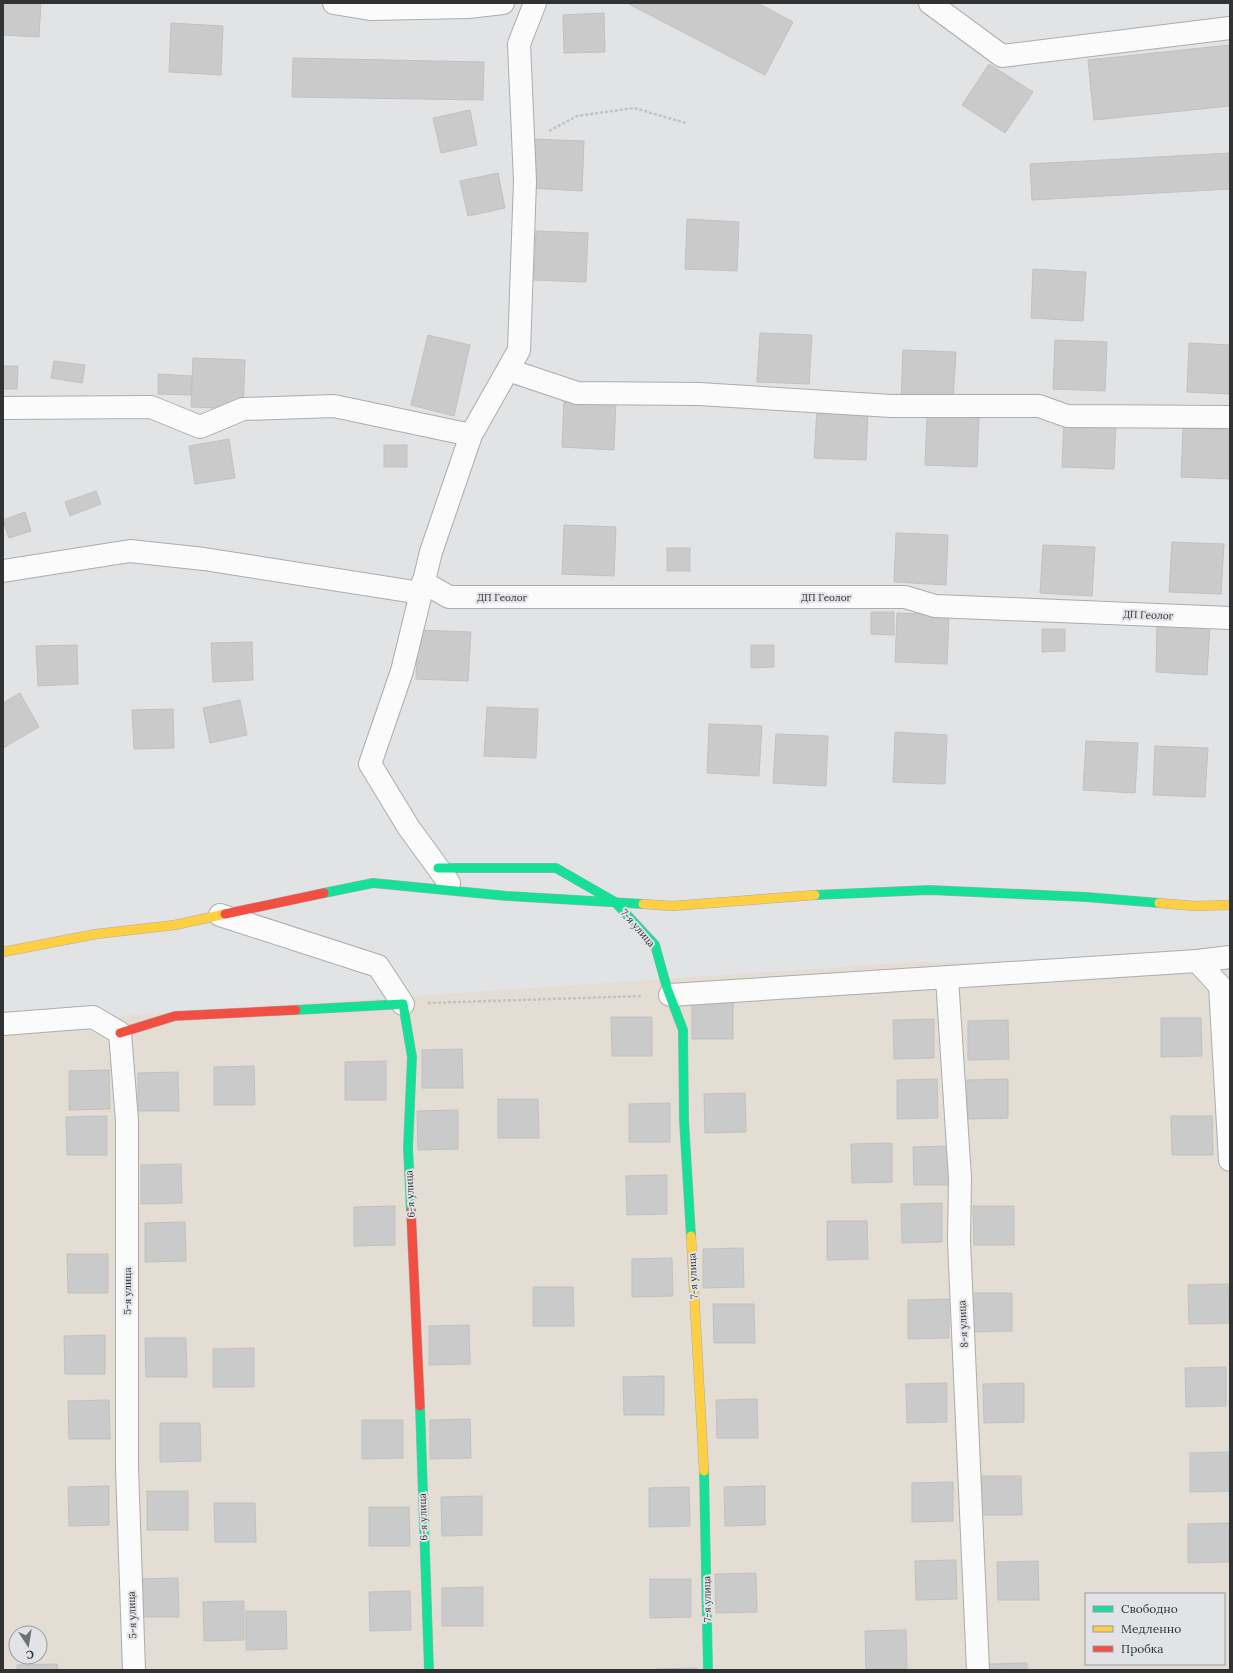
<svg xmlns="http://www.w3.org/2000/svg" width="1233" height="1673" viewBox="0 0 1233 1673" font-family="Lora,serif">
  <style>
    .industrial { fill: #e3ddd3; fill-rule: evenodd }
    .building { fill: #cacaca; stroke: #c1c1c2 }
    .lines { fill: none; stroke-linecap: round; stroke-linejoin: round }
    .street-casing { stroke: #abacad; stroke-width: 24 }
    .fast-casing { stroke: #abacad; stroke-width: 10 }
    .slow-casing { stroke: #abacad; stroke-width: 10 }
    .jam-casing { stroke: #abacad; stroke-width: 10 }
    .path { stroke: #c1c2c3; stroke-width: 2.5; stroke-dasharray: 3 2; stroke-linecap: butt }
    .street { stroke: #fbfbfb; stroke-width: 22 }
    .fast { stroke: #16e098; stroke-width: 9 }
    .slow { stroke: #ffcf43; stroke-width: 9 }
    .jam { stroke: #f24e42; stroke-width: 9 }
    .labels { text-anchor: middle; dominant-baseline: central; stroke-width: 4; stroke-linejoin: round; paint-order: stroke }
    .street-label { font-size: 10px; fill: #313233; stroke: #e1e3e6 }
  </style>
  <rect width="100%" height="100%" fill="#e2e3e5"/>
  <path class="industrial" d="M915,962L1230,965V1670H3V1024ZM1086,1594H1224V1664H1086ZM16,1633H40V1657H16Z"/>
  <g class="building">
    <path d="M3,3H41L39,37L3,35Z"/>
    <path d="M627,3H758L793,22L765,75Z"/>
    <path d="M604,13L605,52L564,53L563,15Z"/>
    <path d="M171,23L223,26L221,75L169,72Z"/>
    <path d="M1230,45V106L1094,120L1088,60Z"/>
    <path d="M293,58L484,62L483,100L292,97Z"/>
    <path d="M989,64L1033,92L1005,133L962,105Z"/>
    <path d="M470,110L477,145L441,153L433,118Z"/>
    <path d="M532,139L584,141L582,191L529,188Z"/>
    <path d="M1230,153V189L1032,200L1030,164Z"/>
    <path d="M498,173L505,208L468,216L460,181Z"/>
    <path d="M687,219L739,222L737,271L685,269Z"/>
    <path d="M536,231L588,233L586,282L534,280Z"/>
    <path d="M1033,269L1086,272L1083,321L1031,318Z"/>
    <path d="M760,333L812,335L809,384L757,382Z"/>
    <path d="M428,335L470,345L454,416L411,405Z"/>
    <path d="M1055,340L1107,342L1105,391L1053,389Z"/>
    <path d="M1189,343L1230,345V394L1187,392Z"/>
    <path d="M903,350L956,352L953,401L901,399Z"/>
    <path d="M193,358L245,360L243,409L191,407Z"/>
    <path d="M54,361L85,365L82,383L51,378Z"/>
    <path d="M3,366H18L17,389H3Z"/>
    <path d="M158,374L192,376L191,395L158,394Z"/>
    <path d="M564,398L616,400L614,450L562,447Z"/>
    <path d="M817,409L868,411L866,460L814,458Z"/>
    <path d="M927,416L979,418L977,467L925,465Z"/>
    <path d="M1064,418L1116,420L1114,469L1062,467Z"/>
    <path d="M1183,428L1230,430V479L1181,477Z"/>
    <path d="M229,439L235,478L195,484L189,446Z"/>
    <rect x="384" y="445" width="23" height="22"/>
    <path d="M96,491L101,504L70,516L65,502Z"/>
    <path d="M25,512L31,531L9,538L3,520Z"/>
    <path d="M564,525L616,527L614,576L562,574Z"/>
    <path d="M896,533L948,535L946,585L894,582Z"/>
    <path d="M1172,542L1224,544L1221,594L1169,592Z"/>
    <path d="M1043,545L1095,547L1092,596L1040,593Z"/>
    <rect x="667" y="548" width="23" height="23"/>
    <path d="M871,612H894V635L871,634Z"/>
    <path d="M897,613L949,615L947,664L895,662Z"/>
    <path d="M1157,623L1210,625L1207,675L1156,672Z"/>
    <path d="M1042,629H1065V651L1042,652Z"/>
    <path d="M418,630L471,632L468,681L416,679Z"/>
    <path d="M252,642L253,680L213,682L211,643Z"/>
    <path d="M77,645L78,684L38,686L36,646Z"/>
    <path d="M751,645H774V667L751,668Z"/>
    <path d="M20,693L39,727L3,748V703Z"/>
    <path d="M240,700L247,735L210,743L203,708Z"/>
    <path d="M487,707L538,709L536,758L484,756Z"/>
    <path d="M173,709L174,748L134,749L132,710Z"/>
    <path d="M709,724L762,726L759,776L707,773Z"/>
    <path d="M895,732L947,735L945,784L893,782Z"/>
    <path d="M776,734L828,736L826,786L773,783Z"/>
    <path d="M1086,741L1138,743L1135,793L1083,790Z"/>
    <path d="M1155,746L1208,748L1205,797L1153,795Z"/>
    <path d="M733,1000V1039H692V1001Z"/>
    <path d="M611,1017H652V1056H612Z"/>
    <path d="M1161,1018H1201L1202,1056L1161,1057Z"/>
    <path d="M934,1019V1058L894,1059L893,1020Z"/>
    <path d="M1008,1020L1009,1059L968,1060V1021Z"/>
    <path d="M462,1049L463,1088H422V1050Z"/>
    <path d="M386,1061V1100H345V1062Z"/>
    <path d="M254,1066L255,1105H214V1067Z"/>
    <path d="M109,1070L110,1109L69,1110V1071Z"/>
    <path d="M178,1072L179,1111H138V1073Z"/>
    <path d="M937,1079L938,1118L897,1119V1080Z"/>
    <path d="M1008,1079V1118L968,1119L967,1080Z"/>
    <path d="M745,1093L746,1132L705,1133L704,1094Z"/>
    <path d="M498,1099H538L539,1138H498Z"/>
    <path d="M670,1103V1142H629V1104Z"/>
    <path d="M458,1110V1149L418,1150L417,1111Z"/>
    <path d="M107,1116V1155H67L66,1117Z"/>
    <path d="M1171,1116H1212L1213,1155H1172Z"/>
    <path d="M892,1143V1182L852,1183L851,1144Z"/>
    <path d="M954,1146V1185H914L913,1147Z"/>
    <path d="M181,1164L182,1203L141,1204V1165Z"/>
    <path d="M667,1175V1214L627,1215L626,1176Z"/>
    <path d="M942,1203V1242L902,1243L901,1204Z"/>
    <path d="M395,1206V1245L354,1246V1207Z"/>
    <path d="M973,1206H1014V1245H974Z"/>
    <path d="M827,1221H867L868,1259L827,1260Z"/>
    <path d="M185,1222L186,1261L145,1262V1223Z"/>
    <path d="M743,1248L744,1287L703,1288V1249Z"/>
    <path d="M67,1254H108V1293H68Z"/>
    <path d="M672,1258L673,1296L632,1297V1259Z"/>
    <path d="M1228,1284L1229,1323L1189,1324L1188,1285Z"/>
    <path d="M533,1287H573L574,1326H533Z"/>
    <path d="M971,1293H1012V1331L971,1332Z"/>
    <path d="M949,1299V1338L908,1339V1300Z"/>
    <path d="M713,1304H754L755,1343H714Z"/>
    <path d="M469,1325L470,1364L429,1365V1326Z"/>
    <path d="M105,1335V1374H65L64,1336Z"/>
    <path d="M145,1338H186L187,1377H146Z"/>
    <path d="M254,1348V1387H213V1349Z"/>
    <path d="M1226,1367V1406L1186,1407L1185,1368Z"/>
    <path d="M664,1376V1415H624L623,1377Z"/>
    <path d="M947,1383V1422L907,1423L906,1384Z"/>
    <path d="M1024,1383V1422L984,1423L983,1384Z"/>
    <path d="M757,1399L758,1438H717L716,1400Z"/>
    <path d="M109,1400L110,1439H69L68,1401Z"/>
    <path d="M470,1419L471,1458L430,1459V1420Z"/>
    <path d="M362,1420H403V1458L362,1459Z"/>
    <path d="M160,1423H200L201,1461L160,1462Z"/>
    <path d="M1230,1452V1491L1190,1492V1453Z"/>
    <path d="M980,1476H1021L1022,1515H981Z"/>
    <path d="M953,1482V1521L912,1522V1483Z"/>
    <path d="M109,1486V1525L69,1526L68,1487Z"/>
    <path d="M765,1486V1525L725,1526L724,1487Z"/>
    <path d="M689,1487L690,1526L649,1527V1488Z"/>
    <rect x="147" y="1491" width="41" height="39"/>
    <path d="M482,1496V1535L442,1536L441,1497Z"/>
    <path d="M214,1503H255L256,1542H215Z"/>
    <path d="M369,1507H409L410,1546H369Z"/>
    <path d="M1229,1523V1562L1188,1563V1524Z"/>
    <path d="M956,1560L957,1599L916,1600L915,1561Z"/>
    <path d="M1038,1561L1039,1600H998L997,1562Z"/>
    <path d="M756,1573L757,1612L716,1613L715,1574Z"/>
    <path d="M178,1578L179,1617H138V1579Z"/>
    <path d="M650,1579H691V1617L650,1618Z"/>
    <path d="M483,1587V1626H442V1588Z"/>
    <path d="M410,1591L411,1630L370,1631L369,1592Z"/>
    <path d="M244,1601V1640L204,1641L203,1602Z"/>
    <path d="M246,1611H286L287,1649L246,1650Z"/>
    <path d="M906,1630L907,1669H866L865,1631Z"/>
    <path d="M1027,1663V1670H987V1664Z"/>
    <path d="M57,1664L58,1670H17V1665Z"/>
    <path d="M697,1668V1670H656V1669Z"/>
  </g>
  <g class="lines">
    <defs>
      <g id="street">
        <path d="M334,3L370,9L468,7L503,3"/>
        <path d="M930,3L1002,56L1230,28"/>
        <path d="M508,370L577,393L699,394L891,406H1039L1067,416L1230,417"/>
        <path d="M3,408L151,407L200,427L243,409L334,406L471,435"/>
        <path d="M3,571L130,551L204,559L421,593"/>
        <path d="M423,582L449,597H905L935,606L1230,618"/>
        <path d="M449,883L409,828L370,764L402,671L431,552L471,435L519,350L525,181L519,44L535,3"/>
        <path d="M220,915L378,966L403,1004"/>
        <path d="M1197,961L1220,986L1230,1160"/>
        <path d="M947,978L960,1178L959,1241L978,1670"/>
        <path d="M670,995L1197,961L1230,957"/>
        <path d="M3,1024L93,1017L120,1033L127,1121V1468L134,1670"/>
      </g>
      <g id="fast">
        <path d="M438,868H556L615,902L655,945L667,988L683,1030L684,1120L691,1236"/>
        <path d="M324,893L373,883L507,896L643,904"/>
        <path d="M815,895L929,890L1086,897L1159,903"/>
        <path d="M296,1010L403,1004L412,1057L408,1148L411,1211"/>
        <path d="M420,1406L429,1670"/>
        <path d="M704,1471L708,1670"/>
      </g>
      <g id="slow">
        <path d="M1159,903L1195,906L1230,905"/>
        <path d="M643,904L672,906L815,895"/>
        <path d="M3,952L96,934L175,925L225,914"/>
        <path d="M691,1236L704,1471"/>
      </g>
      <g id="jam">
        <path d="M225,914L324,893"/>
        <path d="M120,1033L175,1016L296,1010"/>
        <path d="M411,1211L420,1406"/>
      </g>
    </defs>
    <use href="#street" class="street-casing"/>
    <use href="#fast" class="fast-casing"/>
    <use href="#slow" class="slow-casing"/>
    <use href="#jam" class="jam-casing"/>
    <g class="path">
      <path d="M549,131L577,116L634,108L686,123"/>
      <path d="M428,1003L643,996"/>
    </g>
    <use href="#street" class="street"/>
    <use href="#fast" class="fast"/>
    <use href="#slow" class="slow"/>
    <use href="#jam" class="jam"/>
  </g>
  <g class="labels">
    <g class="street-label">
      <text x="502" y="597">ДП Геолог</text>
      <text x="826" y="597">ДП Геолог</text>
      <text transform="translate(1148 615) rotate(2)">ДП Геолог</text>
      <text transform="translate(638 928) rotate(49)">7-я улица</text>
      <text transform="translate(410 1194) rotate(-93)">6-я улица</text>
      <text transform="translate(693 1276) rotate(-93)">7-я улица</text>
      <text transform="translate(127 1291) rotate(-90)">5-я улица</text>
      <text transform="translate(963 1324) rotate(-93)">8-я улица</text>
      <text transform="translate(423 1517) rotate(-92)">6-я улица</text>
      <text transform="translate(707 1599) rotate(-91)">7-я улица</text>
      <text transform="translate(132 1615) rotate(-92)">5-я улица</text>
    </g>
  </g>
  <rect width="1233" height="1673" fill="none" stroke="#313233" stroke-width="8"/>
  <rect x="1085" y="1593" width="140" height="72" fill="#e1e3e6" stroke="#9b9c9e"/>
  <rect x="1093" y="1606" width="20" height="6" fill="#16e098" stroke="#9b9c9e"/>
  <text x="1121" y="1613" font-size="12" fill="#313233">Свободно</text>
  <rect x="1093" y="1626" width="20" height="6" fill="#ffcf43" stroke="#9b9c9e"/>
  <text x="1121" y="1633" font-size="12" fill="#313233">Медленно</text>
  <rect x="1093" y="1646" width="20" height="6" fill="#f24e42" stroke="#9b9c9e"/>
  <text x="1121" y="1653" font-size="12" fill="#313233">Пробка</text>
  <g transform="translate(28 1645) rotate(168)"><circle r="19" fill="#e1e3e6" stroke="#9b9c9e"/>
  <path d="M0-3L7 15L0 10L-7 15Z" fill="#6f7071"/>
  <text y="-6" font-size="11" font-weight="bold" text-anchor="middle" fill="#313233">С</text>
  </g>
</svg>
